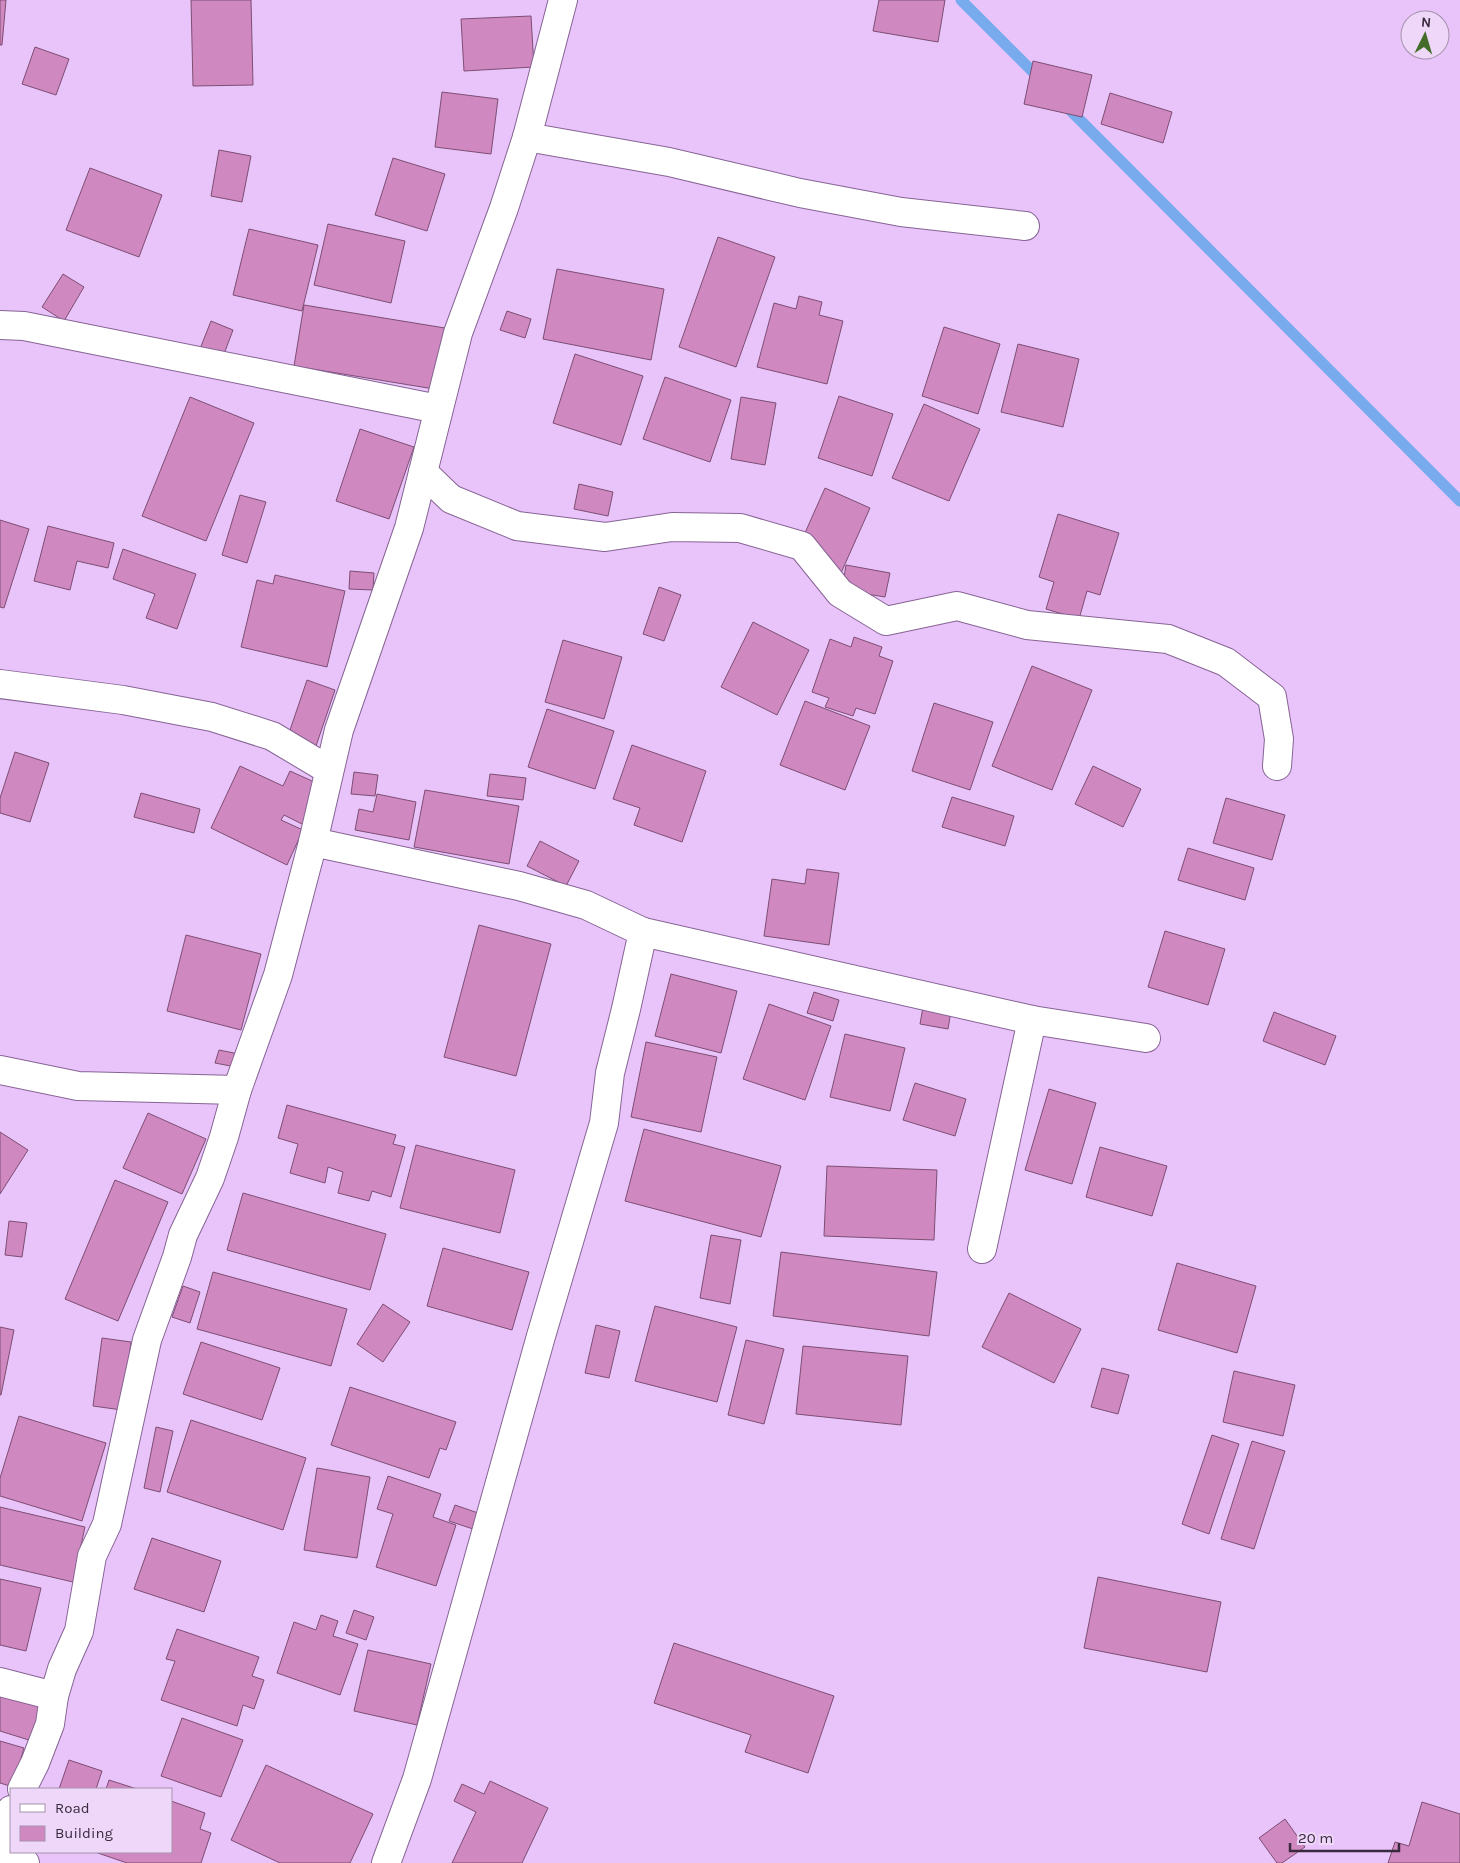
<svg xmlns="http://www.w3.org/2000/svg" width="1460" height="1863" viewBox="0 0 1460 1863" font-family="Karla,sans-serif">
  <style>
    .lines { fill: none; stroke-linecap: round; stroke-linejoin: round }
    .stream { stroke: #77abee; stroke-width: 11 }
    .building { fill: #d088c0; stroke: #7d4e73 }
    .minor-casing { stroke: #866494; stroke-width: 30 }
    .minor { stroke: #fff; stroke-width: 28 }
  </style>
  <rect width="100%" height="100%" fill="#e9c4fa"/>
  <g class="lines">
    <g class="stream">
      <path d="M961,0L1041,80"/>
      <path d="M1066,106L1460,501"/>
    </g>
  </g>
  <g class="building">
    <path d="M0,0H6L2,45H0Z"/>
    <path d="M191,0H251L253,85L193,86Z"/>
    <path d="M879,0H945L938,42L873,31Z"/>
    <path d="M531,16L534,67L464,71L461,19Z"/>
    <path d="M35,47L69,59L56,95L22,84Z"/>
    <path d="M1033,61L1092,75L1082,117L1024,104Z"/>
    <path d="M442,92L498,99L491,154L435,147Z"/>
    <path d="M1110,93L1172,112L1163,143L1101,124Z"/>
    <path d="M219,150L251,156L242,202L211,196Z"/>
    <path d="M393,158L445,174L427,231L375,215Z"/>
    <path d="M90,168L162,195L139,257L66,230Z"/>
    <path d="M328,224L405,241L391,303L314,285Z"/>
    <path d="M249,229L318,245L302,311L233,295Z"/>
    <path d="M718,237L775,257L736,367L679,347Z"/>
    <path d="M557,269L664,289L651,360L543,339Z"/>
    <path d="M63,274L84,287L64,321L42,307Z"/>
    <path d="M799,296L822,302L819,315L843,321L827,384L757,367L774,303L796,309Z"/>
    <path d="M304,305L445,328L434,389L294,366Z"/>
    <path d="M507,311L531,319L525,338L500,330Z"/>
    <path d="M211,321L233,330L221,362L198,354Z"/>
    <path d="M944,327L1000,344L978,414L922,396Z"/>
    <path d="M1018,344L1079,359L1063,427L1001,412Z"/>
    <path d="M575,354L643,376L621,445L553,423Z"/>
    <path d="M665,377L731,400L710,462L643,439Z"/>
    <path d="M839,396L893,414L872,476L818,458Z"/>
    <path d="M190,397L254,423L206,541L142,516Z"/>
    <path d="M741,397L776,403L765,465L731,459Z"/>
    <path d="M924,404L980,429L949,501L892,478Z"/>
    <path d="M360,429L414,447L389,519L336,501Z"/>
    <path d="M579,484L613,492L608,516L574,509Z"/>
    <path d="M825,488L870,508L841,573L796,553Z"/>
    <path d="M240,495L266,502L247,563L222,555Z"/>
    <path d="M1058,514L1119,533L1100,595L1087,591L1079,619L1046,609L1054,582L1039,577Z"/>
    <path d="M0,520L29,529L4,608L0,607Z"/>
    <path d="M48,526L114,543L108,568L77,561L70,590L34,581Z"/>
    <path d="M123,549L196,574L177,629L146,618L155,594L113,579Z"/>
    <path d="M846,565L890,573L885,597L842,590Z"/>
    <path d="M350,571L374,573L373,590L349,589Z"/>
    <path d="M275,575L345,591L327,667L241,647L257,580L273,584Z"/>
    <path d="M659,587L681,595L664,641L643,634Z"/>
    <path d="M753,622L809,650L777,715L721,687Z"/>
    <path d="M854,637L882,647L879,656L893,661L875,714L856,708L853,716L825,707L829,698L812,692L830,639L851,647Z"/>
    <path d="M563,640L622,657L604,719L545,702Z"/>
    <path d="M1032,666L1092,690L1052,790L992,766Z"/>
    <path d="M307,680L335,690L316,746L288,736Z"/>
    <path d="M805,701L870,726L845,790L780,765Z"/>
    <path d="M934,703L993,722L970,790L912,771Z"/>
    <path d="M547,709L614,731L595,789L528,767Z"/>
    <path d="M632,745L706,771L682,842L634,825L640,808L613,799Z"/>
    <path d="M15,752L49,763L30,822L0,813V798Z"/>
    <path d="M240,766L283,786L290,771L323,786L304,825L284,815L281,820L303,830L287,865L211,828Z"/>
    <path d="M1093,766L1141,789L1123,827L1075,804Z"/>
    <path d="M354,772L378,775L375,796L351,794Z"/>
    <path d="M490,774L526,778L523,800L487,796Z"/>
    <path d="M425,790L519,806L509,864L414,847Z"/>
    <path d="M141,793L200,809L194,833L134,817Z"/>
    <path d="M377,794L416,802L409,840L355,830L359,809L373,812Z"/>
    <path d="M952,797L1014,816L1005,846L942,827Z"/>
    <path d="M1226,798L1285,815L1272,860L1213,843Z"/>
    <path d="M540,841L579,861L566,886L527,866Z"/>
    <path d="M1188,848L1254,868L1245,900L1178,880Z"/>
    <path d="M807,869L839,873L829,945L764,936L772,879L805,884Z"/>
    <path d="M479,925L551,944L516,1076L444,1057Z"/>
    <path d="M1165,931L1225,949L1208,1005L1148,987Z"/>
    <path d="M186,935L261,954L241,1030L167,1011Z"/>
    <path d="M671,974L737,991L721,1053L655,1036Z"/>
    <path d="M814,992L839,1000L833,1021L807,1013Z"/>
    <path d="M769,1004L831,1026L805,1100L743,1079Z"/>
    <path d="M923,1007L951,1011L948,1029L920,1024Z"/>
    <path d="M1274,1012L1336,1036L1325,1065L1263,1041Z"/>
    <path d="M845,1034L905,1048L890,1111L830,1097Z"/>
    <path d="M646,1042L717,1057L701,1132L631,1117Z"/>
    <path d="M219,1050L244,1055L241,1068L215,1063Z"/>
    <path d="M915,1083L966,1099L955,1136L903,1120Z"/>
    <path d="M1049,1089L1096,1103L1072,1184L1025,1170Z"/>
    <path d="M287,1105L396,1135L393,1144L405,1147L391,1197L372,1191L369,1201L338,1193L343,1172L328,1167L325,1183L290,1173L298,1144L278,1138Z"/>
    <path d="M148,1113L206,1139L182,1194L123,1168Z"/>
    <path d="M644,1129L781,1166L761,1237L625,1201Z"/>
    <path d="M0,1132L28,1150L0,1194Z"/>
    <path d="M416,1145L515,1170L500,1233L400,1208Z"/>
    <path d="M1100,1147L1167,1166L1152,1216L1086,1197Z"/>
    <path d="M827,1166L937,1170L934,1240L824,1236Z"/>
    <path d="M115,1180L168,1202L118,1321L65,1299Z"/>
    <path d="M243,1193L386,1234L370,1290L227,1250Z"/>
    <path d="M9,1221L27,1223L22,1257L5,1255Z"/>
    <path d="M711,1235L741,1240L730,1304L700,1298Z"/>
    <path d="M443,1248L529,1272L512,1330L427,1306Z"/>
    <path d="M781,1252L937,1272L929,1336L773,1316Z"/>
    <path d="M1177,1263L1256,1286L1237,1353L1158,1330Z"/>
    <path d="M213,1272L347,1309L331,1366L197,1329Z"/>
    <path d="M183,1286L200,1292L190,1323L172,1317Z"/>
    <path d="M1009,1293L1081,1329L1054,1383L982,1347Z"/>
    <path d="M383,1304L410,1322L383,1362L357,1344Z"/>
    <path d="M655,1306L737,1327L717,1402L635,1381Z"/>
    <path d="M596,1325L620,1331L609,1378L585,1373Z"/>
    <path d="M0,1327L14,1330L1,1395H0Z"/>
    <path d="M102,1338L131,1342L122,1410L93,1406Z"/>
    <path d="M746,1340L784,1349L764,1424L728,1415Z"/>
    <path d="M201,1342L280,1368L262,1420L183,1394Z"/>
    <path d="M803,1346L908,1356L901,1425L796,1414Z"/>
    <path d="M1102,1368L1129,1375L1118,1414L1091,1407Z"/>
    <path d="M1234,1371L1295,1385L1283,1436L1223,1422Z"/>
    <path d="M350,1387L456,1422L446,1450L440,1448L429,1478L331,1445Z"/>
    <path d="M19,1416L106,1443L82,1521L0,1496V1478Z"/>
    <path d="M191,1420L306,1458L283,1530L167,1492Z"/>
    <path d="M156,1427L173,1431L160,1492L144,1488Z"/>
    <path d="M1212,1435L1239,1444L1209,1534L1182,1524Z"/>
    <path d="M1252,1441L1285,1451L1254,1549L1221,1539Z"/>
    <path d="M317,1468L370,1477L357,1558L304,1550Z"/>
    <path d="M388,1476L441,1494L433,1517L456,1525L436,1586L376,1567L393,1514L377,1509Z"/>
    <path d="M455,1505L481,1514L476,1530L449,1521Z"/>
    <path d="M0,1507L85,1527L73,1582L0,1565Z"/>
    <path d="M152,1538L221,1561L204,1612L134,1589Z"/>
    <path d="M1098,1577L1221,1602L1207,1672L1084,1648Z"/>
    <path d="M0,1579L41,1588L26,1651L0,1645Z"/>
    <path d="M354,1610L374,1617L366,1640L346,1633Z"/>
    <path d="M321,1615L338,1621L333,1636L358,1644L340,1695L277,1673L294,1622L316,1630Z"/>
    <path d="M177,1629L259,1657L252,1676L264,1680L254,1709L243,1705L237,1726L161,1700L175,1661L166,1659Z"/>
    <path d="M674,1643L834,1696L808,1773L745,1752L751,1735L654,1703Z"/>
    <path d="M368,1650L431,1664L417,1725L354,1711Z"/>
    <path d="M0,1694L42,1706L32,1741L0,1731Z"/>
    <path d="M182,1718L243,1740L221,1797L161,1776Z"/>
    <path d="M0,1741L24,1748L13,1787L0,1783Z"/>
    <path d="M69,1760L102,1771L96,1789H59Z"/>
    <path d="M266,1765L373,1814L350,1863H280L231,1840Z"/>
    <path d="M109,1780L137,1789H106Z"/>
    <path d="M490,1781L548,1808L522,1863H452L476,1812L454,1801L462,1784L484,1794Z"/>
    <path d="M171,1801L205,1813L200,1829L211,1833L201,1863H127L95,1852H171Z"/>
    <path d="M1422,1802L1460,1814V1863H1388L1395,1842L1409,1846Z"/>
    <path d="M1285,1819L1305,1847L1282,1863H1277L1259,1838Z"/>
  </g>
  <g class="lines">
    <defs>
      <g id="minor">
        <path d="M527,137L669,162L800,193L901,212L1025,226"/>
        <path d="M0,325L24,326L438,409"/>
        <path d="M423,472L451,499L517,526L605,537L672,527L740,528L802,546L840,593L886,621L957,606L1027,625L1168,639L1226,662L1272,697L1279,739L1277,766"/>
        <path d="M0,684L123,700L212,717L272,736L329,770"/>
        <path d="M313,842L519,886L586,905L643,932L626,1009L610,1073L604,1123L541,1336L417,1779L386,1863"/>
        <path d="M643,932L1032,1020L1146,1038"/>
        <path d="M0,1070L78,1086L237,1090"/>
        <path d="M982,1249L1032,1020"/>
        <path d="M0,1682L54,1696"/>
        <path d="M22,1789L35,1763L50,1724L54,1696L62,1669L79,1631L92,1556L107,1524L147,1340L177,1257L183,1235L210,1178L224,1137L237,1090L278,975L313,842L339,730L409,528L458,333L504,208L527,137L563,0"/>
        <path d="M0,1830L11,1810"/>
        <path d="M0,1850L25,1863"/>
      </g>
    </defs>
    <use href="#minor" class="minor-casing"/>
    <use href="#minor" class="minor"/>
  </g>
  <rect x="10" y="1788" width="162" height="65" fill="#eed7f8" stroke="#a692ae"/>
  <rect x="20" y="1804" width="25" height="8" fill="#ffffff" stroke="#a692ae"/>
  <text x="55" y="1813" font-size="15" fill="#392a3f">Road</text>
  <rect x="20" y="1826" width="25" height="15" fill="#d088c0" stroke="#a692ae"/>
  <text x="55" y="1838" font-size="15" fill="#392a3f">Building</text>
  <g transform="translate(1425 35) rotate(5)"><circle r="24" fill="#eed7f8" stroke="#a692ae"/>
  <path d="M0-4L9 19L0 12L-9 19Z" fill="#426c28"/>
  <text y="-8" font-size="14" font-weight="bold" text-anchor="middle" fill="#392a3f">N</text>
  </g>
  <path d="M1290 1843v8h109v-8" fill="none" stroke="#392a3f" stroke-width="2.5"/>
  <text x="1298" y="1843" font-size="15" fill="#392a3f" stroke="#eed7f8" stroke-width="4" paint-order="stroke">20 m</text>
</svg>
